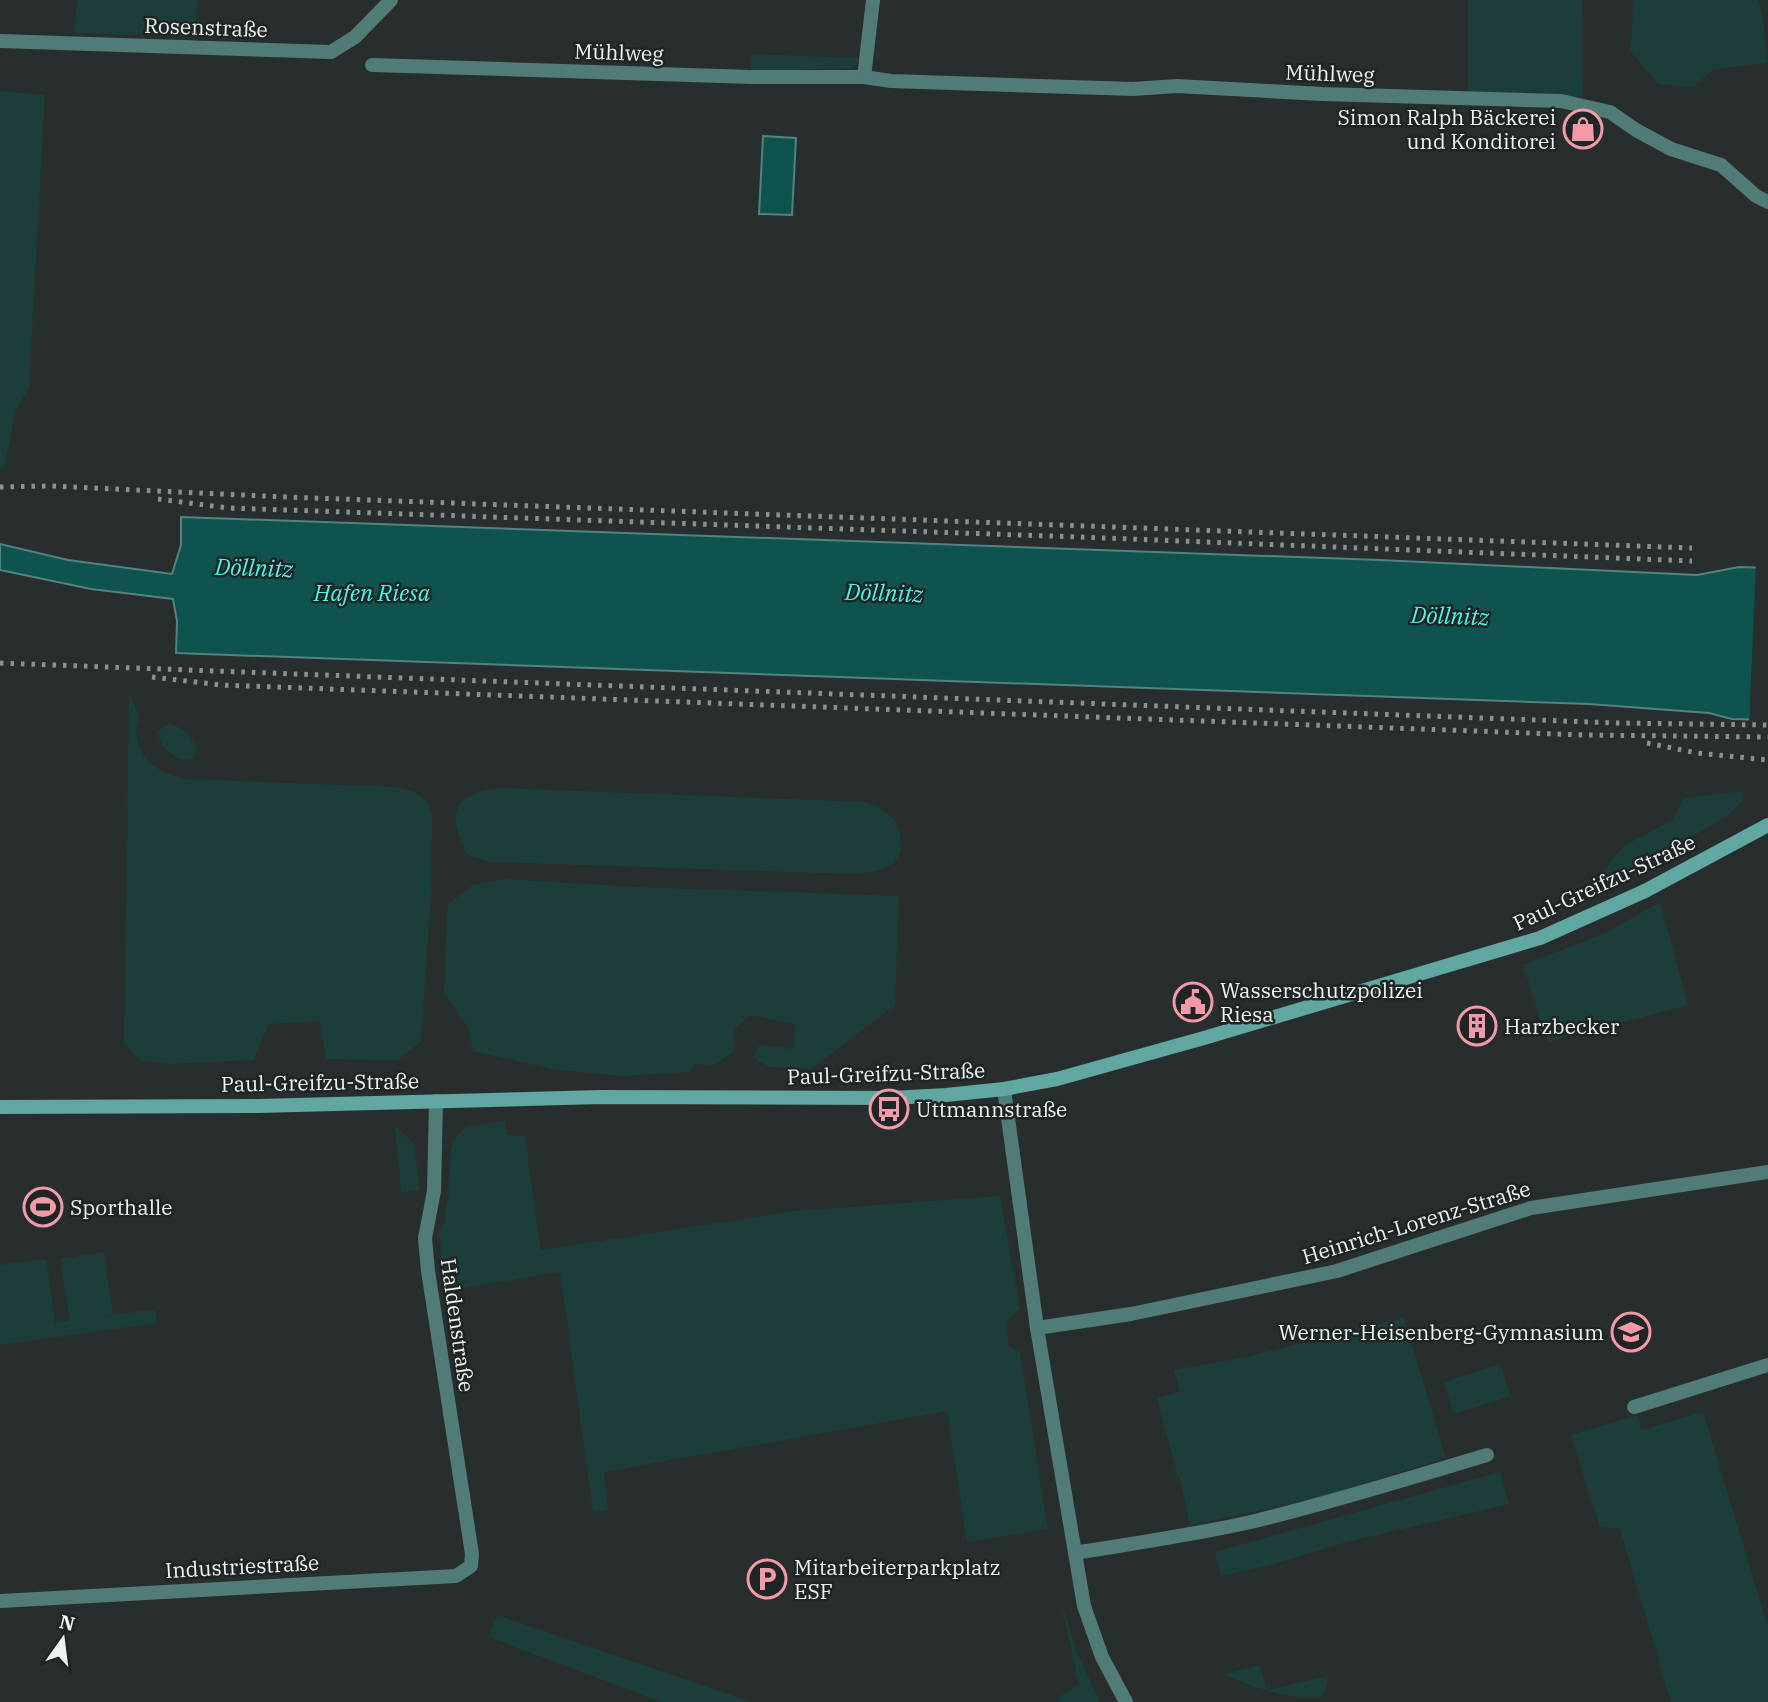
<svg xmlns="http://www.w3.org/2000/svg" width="1768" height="1702" viewBox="0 0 1768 1702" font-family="'IBM Plex Serif',serif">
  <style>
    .green { fill: #1c3e3b }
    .water { fill: #0f534f; stroke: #528380; stroke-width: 2 }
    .pier { fill: #282e2d }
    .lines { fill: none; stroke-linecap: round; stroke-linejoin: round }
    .street { stroke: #507b77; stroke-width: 14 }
    .secondary { stroke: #60a7a1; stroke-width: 14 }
    .rail { stroke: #8c9190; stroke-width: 5; stroke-dasharray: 3.5 7; stroke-linecap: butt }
    .labels { text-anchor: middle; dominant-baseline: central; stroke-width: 5; stroke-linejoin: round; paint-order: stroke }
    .street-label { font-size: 21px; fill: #eef2f1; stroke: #1f2424 }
    .poi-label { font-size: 21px; fill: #eef2f1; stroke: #1f2424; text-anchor: start }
    .water-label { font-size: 23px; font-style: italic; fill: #4af4e9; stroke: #1f2424 }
  </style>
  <rect width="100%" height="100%" fill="#282e2d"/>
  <g class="green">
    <path d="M77,0H198L195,37L74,33Z"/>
    <path d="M1468,0H1582L1583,98L1576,96L1574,99L1537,93L1468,92Z"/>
    <path d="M1634,0H1758L1762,12L1768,63L1714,69L1693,87L1658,84L1630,50Z"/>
    <path d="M751,54L859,58L857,65L851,68L751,71Z"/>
    <path d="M0,91L45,95L29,388L16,409L4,468H0Z"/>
    <path d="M129,694C132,701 139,712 139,720C139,724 136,727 136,731C137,759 160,774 184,779L396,787L413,791L427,802L432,817L431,895L421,1041L398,1060L326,1059L319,1021L269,1024L253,1060L169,1064L139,1060L124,1043Z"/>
    <path d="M169,724C180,726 194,738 198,749C190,774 157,749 158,731Z"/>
    <path d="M500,788L865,802C887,810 901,819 901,845C901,850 900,856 896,860C886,871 868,872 854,874L491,862L468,855C457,836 445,808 472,795C480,791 491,790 500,788Z"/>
    <path d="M1743,791L1742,801L1727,816L1599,891L1598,877L1624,846L1673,820L1684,798Z"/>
    <path d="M506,879L634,887L899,896L895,1005L811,1069L769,1067L753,1057L760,1045L794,1049L795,1024L750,1015L733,1030L735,1051L714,1065L694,1064L690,1072L622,1076L552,1069L473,1051L468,1027L444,994L447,905L473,885Z"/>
    <path d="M1660,902L1688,1005L1548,1042L1523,965L1606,933Z"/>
    <path d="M505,1121L507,1135L525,1136L541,1250L796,1211L1000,1196L1020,1308L1006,1321L1009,1347L1020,1352L1048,1529L967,1542L947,1411L604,1472L608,1510L593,1512L560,1272L445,1291L439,1231L445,1222V1209L449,1193L451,1148L456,1137L467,1126Z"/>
    <path d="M395,1126L414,1144L420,1190L401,1192Z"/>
    <path d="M104,1252L113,1314L100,1317L155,1309L157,1323L0,1345V1265L46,1259L55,1323L70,1321L60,1259Z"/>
    <path d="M1404,1318L1446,1458L1318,1498L1190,1525L1180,1478L1178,1477L1157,1398L1180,1392L1174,1370L1246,1357Z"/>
    <path d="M1500,1364L1511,1396L1454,1414L1444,1382Z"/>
    <path d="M1703,1412L1768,1627V1702H1671L1620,1529L1600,1527L1571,1435L1638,1415L1642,1430Z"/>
    <path d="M1500,1472L1509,1504L1343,1543L1271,1565L1221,1576L1215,1552Z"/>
    <path d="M1061,1602L1077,1653L1100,1702H1057L1061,1696L1079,1685Z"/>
    <path d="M497,1615L751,1702H662L489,1637Z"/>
    <path d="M1260,1665L1267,1690L1328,1676C1327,1683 1326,1693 1320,1697C1298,1702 1244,1685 1224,1674Z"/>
  </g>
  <g class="water">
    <path d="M763,136L796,138L792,215L759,214Z"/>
    <path d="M181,517L1380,560L1697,575L1739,567L1768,568V720L1732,719L1709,713L1589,704L176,653L177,621L173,599L91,589L0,570V544L68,560L172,574L181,545Z"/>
  </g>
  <path class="pier" d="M1756,564L1768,565V724L1749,723Z"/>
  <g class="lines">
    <g class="street">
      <path d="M0,41L331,52L355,37L391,0"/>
      <path d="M372,65L752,77H864L891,81L1133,89L1177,86L1322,94L1561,101L1610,112L1636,130L1671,149L1721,165L1756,196L1768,202"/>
      <path d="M864,77L873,0"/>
      <path d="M1004,1089L1037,1328L1084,1606L1102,1657L1126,1702"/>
      <path d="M1037,1328L1131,1314L1337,1271L1531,1208L1768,1172"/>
      <path d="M1634,1407L1768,1365"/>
      <path d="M1075,1553C1135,1543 1195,1535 1255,1521C1333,1502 1410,1478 1487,1455"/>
      <path d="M0,1601L456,1576L471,1566L472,1554L428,1271L425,1238L434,1191L436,1101"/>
    </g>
    <path class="secondary" d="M0,1107L258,1106L601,1097L891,1098L946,1095L1004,1089L1057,1079L1204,1038L1540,938L1645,891L1768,825"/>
    <g class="rail">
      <path d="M0,487L50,486L286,497L1692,548"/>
      <path d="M158,499L228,508L1079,537L1692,561"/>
      <path d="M0,663L1617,723L1768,725"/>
      <path d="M152,677L221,685L1583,735L1768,737"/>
      <path d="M1647,743L1697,753L1768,760"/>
    </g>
  </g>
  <defs>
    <symbol id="shop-ring" viewBox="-11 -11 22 22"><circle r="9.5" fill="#1f2424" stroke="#f39aa9" stroke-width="1.5"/><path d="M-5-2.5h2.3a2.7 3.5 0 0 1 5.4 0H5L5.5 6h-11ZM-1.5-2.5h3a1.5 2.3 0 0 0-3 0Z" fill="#f39aa9"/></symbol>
    <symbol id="civic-ring" viewBox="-11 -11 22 22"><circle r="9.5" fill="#1f2424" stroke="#f39aa9" stroke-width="1.5"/><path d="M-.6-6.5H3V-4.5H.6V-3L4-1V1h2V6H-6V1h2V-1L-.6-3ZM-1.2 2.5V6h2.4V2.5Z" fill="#f39aa9"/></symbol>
    <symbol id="building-ring" viewBox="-11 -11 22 22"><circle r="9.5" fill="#1f2424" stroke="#f39aa9" stroke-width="1.5"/><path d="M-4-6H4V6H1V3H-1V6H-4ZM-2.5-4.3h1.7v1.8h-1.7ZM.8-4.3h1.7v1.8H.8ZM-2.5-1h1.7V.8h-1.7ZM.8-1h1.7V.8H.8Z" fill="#f39aa9"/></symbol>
    <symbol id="bus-ring" viewBox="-11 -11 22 22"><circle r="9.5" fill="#1f2424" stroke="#f39aa9" stroke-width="1.5"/><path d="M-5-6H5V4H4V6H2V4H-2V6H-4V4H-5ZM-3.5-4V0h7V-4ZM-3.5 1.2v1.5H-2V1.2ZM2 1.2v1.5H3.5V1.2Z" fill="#f39aa9"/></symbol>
    <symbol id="stadium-ring" viewBox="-11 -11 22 22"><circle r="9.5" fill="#1f2424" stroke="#f39aa9" stroke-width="1.5"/><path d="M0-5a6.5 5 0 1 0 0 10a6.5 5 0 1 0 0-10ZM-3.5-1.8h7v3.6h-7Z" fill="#f39aa9"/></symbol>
    <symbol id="school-ring" viewBox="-11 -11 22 22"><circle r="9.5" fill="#1f2424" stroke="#f39aa9" stroke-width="1.5"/><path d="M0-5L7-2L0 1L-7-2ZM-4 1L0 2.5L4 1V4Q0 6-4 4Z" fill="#f39aa9"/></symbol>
    <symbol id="parking-ring" viewBox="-11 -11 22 22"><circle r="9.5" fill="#1f2424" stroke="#f39aa9" stroke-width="1.5"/><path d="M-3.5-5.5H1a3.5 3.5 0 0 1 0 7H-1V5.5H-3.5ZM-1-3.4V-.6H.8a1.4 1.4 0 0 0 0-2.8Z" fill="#f39aa9"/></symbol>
  </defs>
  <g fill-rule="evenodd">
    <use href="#shop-ring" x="1561" y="107" width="44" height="44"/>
    <use href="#civic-ring" x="1171" y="980" width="44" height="44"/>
    <use href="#building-ring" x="1455" y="1004" width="44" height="44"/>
    <use href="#bus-ring" x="867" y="1087" width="44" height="44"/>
    <use href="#stadium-ring" x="21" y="1185" width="44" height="44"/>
    <use href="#school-ring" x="1609" y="1310" width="44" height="44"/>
    <use href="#parking-ring" x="745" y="1557" width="44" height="44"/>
  </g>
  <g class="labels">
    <g class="street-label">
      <text transform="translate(206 27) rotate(2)">Rosenstraße</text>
      <text transform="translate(619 52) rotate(2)">Mühlweg</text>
      <text transform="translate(1330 73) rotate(2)">Mühlweg</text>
      <text transform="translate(1604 882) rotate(-25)">Paul-Greifzu-Straße</text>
      <text transform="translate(886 1073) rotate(-2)">Paul-Greifzu-Straße</text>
      <text transform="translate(320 1082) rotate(-1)">Paul-Greifzu-Straße</text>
      <text transform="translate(1416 1222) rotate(-17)">Heinrich-Lorenz-Straße</text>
      <text transform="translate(458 1325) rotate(82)">Haldenstraße</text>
      <text transform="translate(242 1566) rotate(-3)">Industriestraße</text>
    </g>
    <g class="poi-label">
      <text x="1556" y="117" text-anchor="end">Simon Ralph Bäckerei<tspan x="1556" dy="24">und Konditorei</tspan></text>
      <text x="1220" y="990">Wasserschutzpolizei<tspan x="1220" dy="24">Riesa</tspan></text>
      <text x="1504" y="1026">Harzbecker</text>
      <text x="916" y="1109">Uttmannstraße</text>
      <text x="70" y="1207">Sporthalle</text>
      <text x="1604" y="1332" text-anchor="end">Werner-Heisenberg-Gymnasium</text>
      <text x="794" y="1567">Mitarbeiterparkplatz<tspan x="794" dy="24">ESF</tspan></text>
    </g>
    <g class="water-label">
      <text transform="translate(254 567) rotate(2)">Döllnitz</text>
      <text x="372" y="592">Hafen Riesa</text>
      <text transform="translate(884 592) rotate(2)">Döllnitz</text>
      <text transform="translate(1450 615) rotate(2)">Döllnitz</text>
    </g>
  </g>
  <g transform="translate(63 1639) rotate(14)" stroke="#1f2424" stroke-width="5" paint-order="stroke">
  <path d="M0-5L12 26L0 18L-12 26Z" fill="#eef2f1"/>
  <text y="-10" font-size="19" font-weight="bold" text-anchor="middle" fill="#eef2f1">N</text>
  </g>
</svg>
